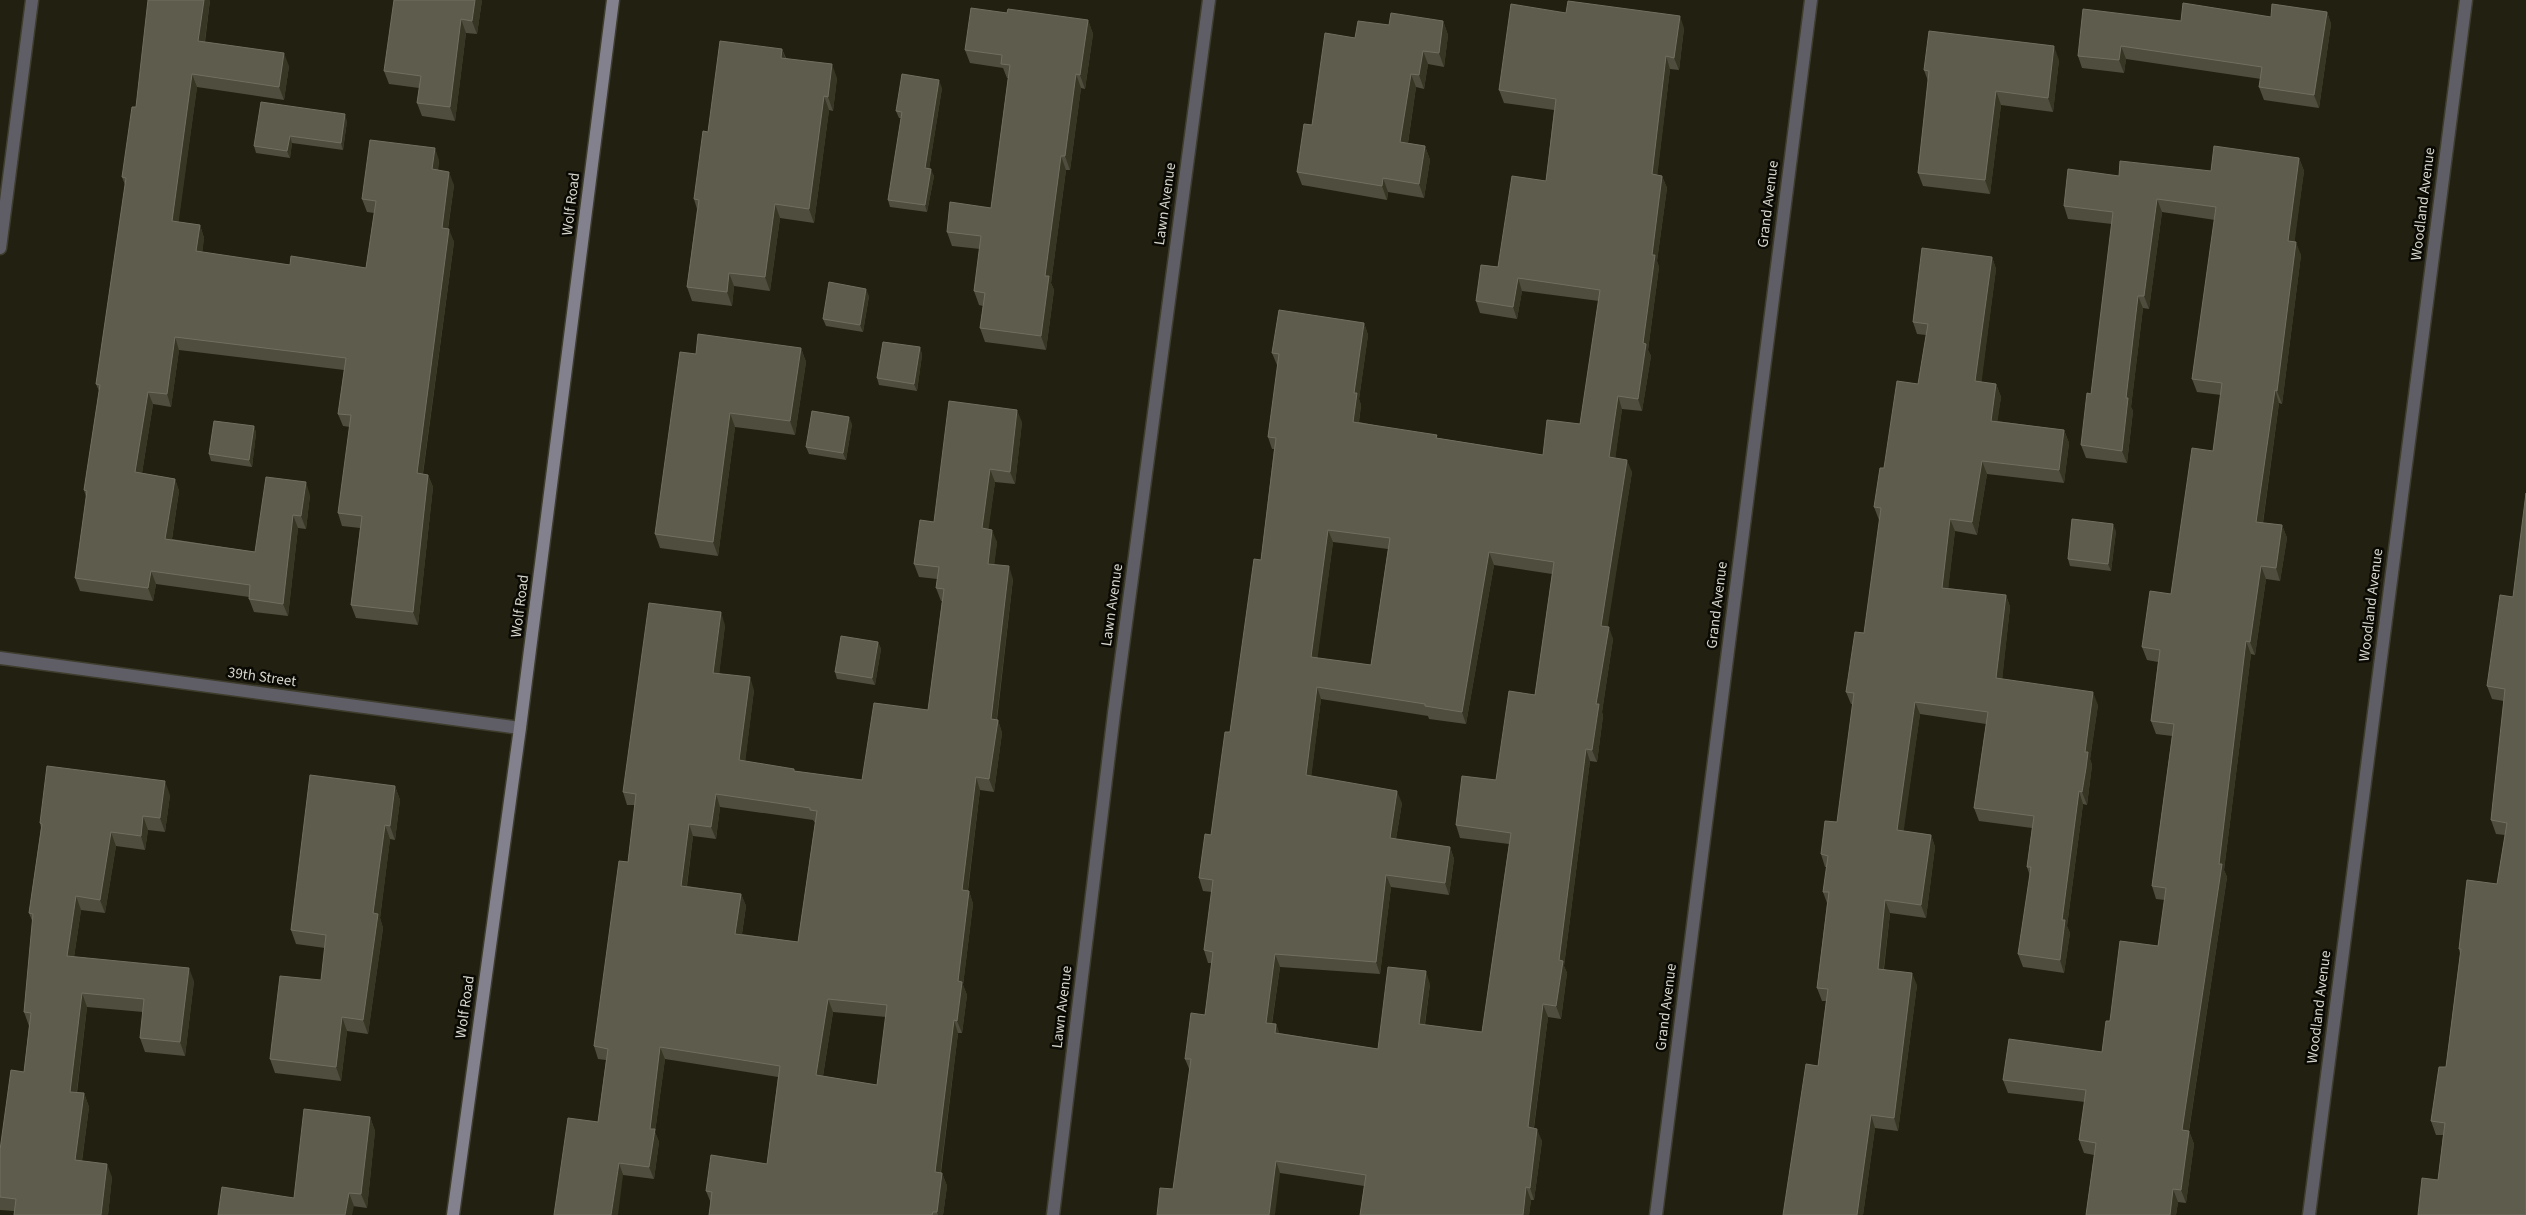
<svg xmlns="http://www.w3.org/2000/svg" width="2526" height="1215" viewBox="0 0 2526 1215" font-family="'Source Sans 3',sans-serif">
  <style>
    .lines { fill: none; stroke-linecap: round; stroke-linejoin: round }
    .minor-casing { stroke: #3f3d2e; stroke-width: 15 }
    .secondary-casing { stroke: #3f3d2e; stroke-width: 15 }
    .minor { stroke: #5f5e66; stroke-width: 12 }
    .secondary { stroke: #83818e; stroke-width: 12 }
    .wall { fill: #4f4d3d; fill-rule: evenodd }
    .shaded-wall { fill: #373524 }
    .building { fill: #5e5c4c; stroke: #716f60; fill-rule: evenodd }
    .labels { text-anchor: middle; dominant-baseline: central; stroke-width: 5; stroke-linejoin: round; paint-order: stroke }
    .street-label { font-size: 15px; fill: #d7d6cc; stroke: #0a0904 }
  </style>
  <rect width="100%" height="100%" fill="#222010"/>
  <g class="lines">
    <defs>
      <g id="minor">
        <path d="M0,248L32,0"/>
        <path d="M0,658L520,728"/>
        <path d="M1053,1215L1114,713L1209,0"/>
        <path d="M1656,1215L1811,0"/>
        <path d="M2309,1215L2466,0"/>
      </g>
      <path id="secondary" d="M453,1215L520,728L613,0"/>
    </defs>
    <use href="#minor" class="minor-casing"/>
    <use href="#secondary" class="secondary-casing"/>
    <use href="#minor" class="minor"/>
    <use href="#secondary" class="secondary"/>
  </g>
  <g class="wall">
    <path d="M210,0L205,42L289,66L284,100L197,87L178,222L200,225L204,238L202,252L290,265L366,268L374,213L367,212L362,199L439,160L438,170L454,185L448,229L454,242L423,474L428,475L433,487L418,625L356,618L351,605L360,528L342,526L338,513L350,427L343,426L338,414L344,370L179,350L171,407L153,404L142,473L175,479L179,491L172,539L255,552L310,495L306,529L298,528L288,616L254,612L249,599V597L156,584L153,601L80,591L75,578L86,497L84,490L99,391L96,384L125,185L122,177L136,107Z"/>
    <path d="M482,0L477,34L466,33L455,121L422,116L417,103L419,88L389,84L384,71Z"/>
    <path d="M2327,12L2331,24L2319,108L2264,100L2259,87L2261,79L2126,59L2124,73L2082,68L2078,56L2181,21L2271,17Z"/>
    <path d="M1566,13L1684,28L1679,70L1670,69L1657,175L1662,176L1667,188L1657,261L1659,267L1648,350L1651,356L1642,411L1622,409L1615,458L1632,472L1607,627L1613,639L1602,712L1603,716L1597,762L1590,761L1564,966L1567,973L1561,1019L1548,1017L1534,1128L1542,1141L1534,1200H1531L1529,1215H1360L1364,1186L1280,1173L1173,1189L1190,1071L1185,1059L1205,1015L1212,963H1208L1204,950L1212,892L1203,891L1199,878L1211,835L1261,560L1274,449H1272L1268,437L1278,365H1277L1272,353L1364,323L1368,335L1359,399L1361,405L1359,422L1438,438L1543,455L1580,424L1599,301L1522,291L1517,319L1480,313L1476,301L1498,267L1546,181L1554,110L1504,103L1499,90ZM1333,542L1388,549L1371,665L1317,658ZM1494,565L1552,574L1535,695L1496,780L1456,825L1460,838L1509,844L1482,1032L1425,1025L1430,984L1378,1049L1279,1033L1276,1024H1272L1280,967L1380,974L1391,887L1449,895L1454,859L1450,847L1396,839L1402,803L1311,776L1321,699L1428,716L1429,719L1466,724Z"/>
    <path d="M1088,20L1093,34L1085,89L1081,88L1070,170H1066L1051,283L1054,290L1046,350L985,342L980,328L983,306L979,305L974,291L980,249L952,246L947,232L991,208L1008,78H1007L1003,68L970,63L965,50Z"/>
    <path d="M1443,21L1448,35L1444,67L1428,64L1424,89L1416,87L1408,143L1425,146L1430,160L1424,198L1388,192L1387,200L1302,185L1297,172L1312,125L1355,38L1389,25Z"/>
    <path d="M782,49L786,58L837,78L833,111L829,110L814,223L780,218L770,291L734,286L732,306L692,301L687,287L697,209L694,199L708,132Z"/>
    <path d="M2059,60L2053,112L2001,105L1990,194L1923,186L1918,173L1928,81L1924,70Z"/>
    <path d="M942,88L929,169L934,176L927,212L890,207L888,200L901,118H899L896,111Z"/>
    <path d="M347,121L343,150L292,143L290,158L256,153L254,146Z"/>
    <path d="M2299,158L2304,171L2294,242L2301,255L2282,404L2279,403L2263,523L2282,525L2287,538L2280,581L2266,579L2255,655L2251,654L2224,870L2227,877L2189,1131L2194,1144L2186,1203L2178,1202L2176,1215H2086L2094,1155L2084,1153L2079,1140L2085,1102L2008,1093L2003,1080L2102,1052L2110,1021L2158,946L2165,900L2156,899L2152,886L2172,736L2156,734L2151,721L2158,662L2147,660L2142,647L2171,594L2213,451L2221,395L2197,392L2192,379L2215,220L2162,212L2149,309L2143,308L2131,407L2133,411L2127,463L2086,458L2081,445L2091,394L2112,224L2068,219L2064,206L2119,176L2211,171Z"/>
    <path d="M1992,257L1996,269L1981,382L1996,384L2001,397L1997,421L2064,430L2069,443L2064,483L1987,474L1977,535L1955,531L1948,588L2006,595L2010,607L2002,679L2098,705L2090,759L2092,765L2087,805L2083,804L2067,926L2070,933L2064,973L2023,967L2018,954L2030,876L2027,867L2032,828L1979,821L1974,808L1986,724L1920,714L1903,831L1931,835L1935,847L1926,918L1890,913L1884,969L1917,985L1898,1131L1875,1128L1863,1215H1783L1818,1066L1826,1001H1822L1817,988L1827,903L1823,892L1827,867H1825L1821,854L1837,822L1853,704H1851L1846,692L1864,633L1880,520H1879L1874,507L1884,468L1918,384L1926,335L1917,334L1913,322Z"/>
    <path d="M869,296L863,332L826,326L823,319Z"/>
    <path d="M920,347L922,355L917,391L879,385L877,378Z"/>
    <path d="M801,348L806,362L795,435L735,427L718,556L660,548L655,534L696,354Z"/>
    <path d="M1022,422L1015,484L995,482L988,529L997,542L994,564L1013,579L997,720H998L1002,733L994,792L980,790L968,891H969L973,904L963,985L967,995L962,1033H958L941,1173H942L947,1186L943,1215H709L711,1203L706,1191L767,1164L778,1077L665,1059L655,1132L659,1142L654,1179L623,1175L598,1122L606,1060L598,1059L594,1046L628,862L635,805H627L623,792L725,625L719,673L754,690L745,761L795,771L862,780L928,710L942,601H941L936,588L937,579L919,577L914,564L934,522ZM720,807L813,820L815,823L798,942L742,934L746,906L741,894L687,886L693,836L716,839ZM833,1012L886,1017L877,1085L823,1076Z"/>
    <path d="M852,424L846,460L809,454L806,447Z"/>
    <path d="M254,426L256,433L252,467L211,461L209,454Z"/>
    <path d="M2116,531L2111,571L2070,566L2068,559Z"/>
    <path d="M2513,597L2526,1215L2438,1180L2443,1135H2436L2431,1121L2446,1067L2460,954L2459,949L2497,884L2505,835L2496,834L2491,820L2504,701L2492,699L2487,686Z"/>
    <path d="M878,642L881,649L875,685L837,679L835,672Z"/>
    <path d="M395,786L400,800L395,840L390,839L380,918L383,928L368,1034L347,1031L341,1081L275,1073L270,1059L321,980L325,948L296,944L291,930Z"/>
    <path d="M170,795L165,832L148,830L145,850L116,846L105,913L81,910L74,957L194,981L185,1056L145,1052L140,1038L143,1012L87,1007L77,1093H84L89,1107L82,1161L112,1177L108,1215H14V1211L0,1210V1150L24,1072L29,1026L24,1012L33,923L29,913L41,828L40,823Z"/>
    <path d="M370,1117L375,1131L367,1208L294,1198Z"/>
  </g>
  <g class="shaded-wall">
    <path d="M204,0H210L203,54L198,41Z"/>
    <path d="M475,0H482L477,34L472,21Z"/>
    <path d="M2327,12L2331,24L2319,108L2314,95Z"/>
    <path d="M1680,16L1684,28L1679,70L1674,58Z"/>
    <path d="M461,19L466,33L455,121L450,107Z"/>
    <path d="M1088,20L1093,34L1085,89L1080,75Z"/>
    <path d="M1443,21L1448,35L1444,67L1439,53Z"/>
    <path d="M2054,46L2059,60L2053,112L2048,98Z"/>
    <path d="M2121,46L2126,59L2124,73L2119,60Z"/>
    <path d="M782,49L787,63L781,58Z"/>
    <path d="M1423,51L1428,64L1424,89L1419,75Z"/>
    <path d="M284,53L289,66L284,100L279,87Z"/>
    <path d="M1666,56L1670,69L1656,187L1652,174Z"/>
    <path d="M832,64L837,78L833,111L828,97Z"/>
    <path d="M192,74L197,87L177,234L172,221Z"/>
    <path d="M1076,74L1081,88L1070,170L1065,156Z"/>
    <path d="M1411,74L1416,87L1406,156L1400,142Z"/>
    <path d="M939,80L942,88L928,176L925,168Z"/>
    <path d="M1996,91L2001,105L1990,194L1985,180Z"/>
    <path d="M824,96L829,110L814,223L809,209Z"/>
    <path d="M345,114L347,121L343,150L341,143Z"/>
    <path d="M290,136L292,143L290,158L287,151Z"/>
    <path d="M1425,146L1430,160L1424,198L1419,184Z"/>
    <path d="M435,148L439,160L436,182L432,169Z"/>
    <path d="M1061,156L1066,170L1051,283L1054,290L1046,350L1041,336L1045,276Z"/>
    <path d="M2299,158L2304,171L2293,254L2288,241Z"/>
    <path d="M931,169L934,176L927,212L925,205Z"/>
    <path d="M449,172L454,185L446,241L442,228Z"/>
    <path d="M1662,176L1667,188L1657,261L1659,267L1648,350L1651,356L1642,411L1638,399L1652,255Z"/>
    <path d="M1383,178L1388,192L1387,200L1382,186Z"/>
    <path d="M2157,199L2162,212L2149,309L2144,296Z"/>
    <path d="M775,204L780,218L770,291L765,277Z"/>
    <path d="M200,225L204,238L201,264L196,251Z"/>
    <path d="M449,229L454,242L421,486L417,473Z"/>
    <path d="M2296,242L2301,255L2282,404L2277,391Z"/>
    <path d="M1992,257L1996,269L1980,394L1975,381Z"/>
    <path d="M729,273L734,286L732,306L727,292Z"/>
    <path d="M1518,278L1522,291L1517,319L1513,307Z"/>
    <path d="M866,289L869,296L863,332L860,325Z"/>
    <path d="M2138,296L2143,308L2131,407L2133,411L2127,463L2122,451L2126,398Z"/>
    <path d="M1364,323L1368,335L1359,399L1361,405L1357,434L1353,422L1354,393Z"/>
    <path d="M175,337L179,350L171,407L167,394Z"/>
    <path d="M920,347L922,355L917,391L914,384Z"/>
    <path d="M801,348L806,362L795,435L790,421Z"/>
    <path d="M1996,384L2001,397L1996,433L1991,421Z"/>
    <path d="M2275,390L2279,403L2261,535L2256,522Z"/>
    <path d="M148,392L153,404L140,485L135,472Z"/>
    <path d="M1618,396L1622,409L1614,469L1609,457Z"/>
    <path d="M1017,410L1022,422L1015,484L1010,472Z"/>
    <path d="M730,413L735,427L718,556L713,542Z"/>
    <path d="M849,417L852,424L846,460L843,453Z"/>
    <path d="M254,426L256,433L252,467L249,460Z"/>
    <path d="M2064,430L2069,443L2064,483L2059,470Z"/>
    <path d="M1627,460L1632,472L1606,638L1601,626Z"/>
    <path d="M1982,461L1987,474L1977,535L1972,522Z"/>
    <path d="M990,469L995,482L987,541L982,528Z"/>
    <path d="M428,475L433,487L418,625L413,612Z"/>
    <path d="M175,479L179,491L170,551L165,539Z"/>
    <path d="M306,482L310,495L306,529L301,516Z"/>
    <path d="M293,515L298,528L288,616L283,604Z"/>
    <path d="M1950,519L1955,531L1947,600L1942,588Z"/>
    <path d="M2113,524L2116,531L2111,571L2108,564Z"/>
    <path d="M2282,525L2287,538L2280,581L2276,568Z"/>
    <path d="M992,530L997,542L993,576L988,564Z"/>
    <path d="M1328,530L1333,542L1316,670L1311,657Z"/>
    <path d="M1489,552L1494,565L1466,724L1462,712Z"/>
    <path d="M1009,566L1013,579L995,732L991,719Z"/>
    <path d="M2261,566L2266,579L2255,655L2250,642Z"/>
    <path d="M151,571L156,584L153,601L148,588Z"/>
    <path d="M2006,595L2010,607L2001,691L1996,678Z"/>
    <path d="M721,612L725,625L718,685L713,673Z"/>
    <path d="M1609,627L1613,639L1602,712L1603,716L1597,762L1592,750L1596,704Z"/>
    <path d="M2246,641L2251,654L2224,870L2227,877L2187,1143L2182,1130L2219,864Z"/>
    <path d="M878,642L881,649L875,685L872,678Z"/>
    <path d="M750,677L754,690L744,772L739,760Z"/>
    <path d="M1317,687L1321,699L1310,787L1306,775Z"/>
    <path d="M2093,692L2098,705L2090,759L2092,765L2087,805L2082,792L2085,752Z"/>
    <path d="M1915,702L1920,714L1902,843L1897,830Z"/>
    <path d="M998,720L1002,733L994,792L989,779Z"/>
    <path d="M1586,749L1590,761L1564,966L1567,973L1561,1019L1556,1006L1559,960Z"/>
    <path d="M976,777L980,790L966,903L962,890Z"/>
    <path d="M165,781L170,795L165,832L160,818Z"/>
    <path d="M395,786L400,800L395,840L390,826Z"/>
    <path d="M1397,791L1402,803L1394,850L1390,838Z"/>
    <path d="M2079,791L2083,804L2067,926L2070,933L2064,973L2060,960L2062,920Z"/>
    <path d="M716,794L720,807L716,839L711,827Z"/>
    <path d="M143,816L148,830L145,850L141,836Z"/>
    <path d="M689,824L693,836L685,898L681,886Z"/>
    <path d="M385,825L390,839L380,918L383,928L368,1034L363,1020L373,913Z"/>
    <path d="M111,832L116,846L105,913L100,900Z"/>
    <path d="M1931,835L1935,847L1926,918L1921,905Z"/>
    <path d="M1450,847L1454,859L1449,895L1445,883Z"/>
    <path d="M1386,875L1391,887L1380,974L1376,962Z"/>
    <path d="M969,891L973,904L963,985L967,995L962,1033L957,1021L958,981Z"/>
    <path d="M741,894L746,906L740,946L735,934Z"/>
    <path d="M76,896L81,910L72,970L67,956Z"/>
    <path d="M1885,900L1890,913L1882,981L1878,969Z"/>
    <path d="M1275,954L1280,967L1270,1035L1266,1023Z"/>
    <path d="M189,968L194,981L185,1056L180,1042Z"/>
    <path d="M1426,971L1430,984L1423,1036L1419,1024Z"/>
    <path d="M1912,973L1917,985L1898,1131L1894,1118Z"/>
    <path d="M82,993L87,1007L75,1105L70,1092Z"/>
    <path d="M828,999L833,1012L821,1088L816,1075Z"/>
    <path d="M1543,1004L1548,1017L1532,1140L1528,1127Z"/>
    <path d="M342,1017L347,1031L341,1081L336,1067Z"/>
    <path d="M954,1020L958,1033L939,1184L935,1172Z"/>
    <path d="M1276,1024L1281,1037L1275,1033Z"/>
    <path d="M660,1047L665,1059L655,1132L659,1142L654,1179L649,1167L650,1129Z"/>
    <path d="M84,1093L89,1107L80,1174L75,1160Z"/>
    <path d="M1871,1115L1875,1128L1863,1215H1857Z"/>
    <path d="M370,1117L375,1131L367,1208L361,1194Z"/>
    <path d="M1537,1129L1542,1141L1534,1200L1530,1188Z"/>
    <path d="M2189,1131L2194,1144L2186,1203L2181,1190Z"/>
    <path d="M1276,1161L1280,1173L1275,1215H1269Z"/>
    <path d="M619,1163L623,1175L618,1215H611Z"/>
    <path d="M107,1164L112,1177L108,1215H101Z"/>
    <path d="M942,1173L947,1186L943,1215H938L937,1212Z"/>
    <path d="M1526,1187L1531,1200L1529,1215H1523Z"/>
    <path d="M2173,1189L2178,1202L2176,1215H2170Z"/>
    <path d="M349,1193L354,1206L352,1215H345Z"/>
  </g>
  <g class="building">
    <path d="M148,0H204L198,41L284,53L279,87L192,74L172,221L200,225L196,251L290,265L291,256L366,268L376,201L362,199L370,140L435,148L432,169L449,172L442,228L449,229L417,473L428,475L413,612L351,605L362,516L338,513L351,415L338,414L346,358L175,337L167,394L148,392L135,472L175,479L165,539L255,552L266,477L306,482L301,516L293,515L283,604L249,599L250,585L151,571L148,588L75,578L87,491L84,490L100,385L96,384L126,178L122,177L132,107H136Z"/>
    <path d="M394,0H475L472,21L461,19L450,107L417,103L421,76L384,71Z"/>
    <path d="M1568,1L1680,16L1674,58L1666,56L1652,174L1662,176L1652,255H1655L1643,343L1646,344L1638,399L1618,396L1609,457L1627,460L1601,626L1609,627L1596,704H1599L1592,750L1586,749L1559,960L1563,961L1556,1006L1543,1004L1528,1127L1537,1129L1530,1188L1526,1187L1523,1215H1360L1366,1175L1276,1161L1269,1215H1157L1160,1188L1173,1189L1191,1059H1185L1191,1013L1205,1015L1213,952L1204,950L1213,880L1199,878L1205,834L1211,835L1225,732H1230L1254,559L1261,560L1276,438L1268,437L1279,354L1272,353L1279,310L1364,323L1354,393H1357L1353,422L1437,435L1436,438L1543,455L1547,420L1580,424L1600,290L1518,278L1513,307L1476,301L1481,265L1498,267L1512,176L1546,181L1556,99L1499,90L1511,4L1566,13ZM1328,530L1390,538L1371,665L1311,657ZM1489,552L1554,562L1535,695L1509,691L1496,780L1462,776L1456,825L1511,833L1482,1032L1419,1024L1426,971L1388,967L1378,1049L1275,1033L1276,1024L1266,1023L1275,954L1376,962L1386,875L1445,883L1450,847L1390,838L1397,791L1306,775L1317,687L1425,704V706L1462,712Z"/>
    <path d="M2183,3L2271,17L2272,4L2327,12L2314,95L2259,87L2262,67L2121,46L2119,60L2078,56L2083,9L2181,21Z"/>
    <path d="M971,8L1007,13L1008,9L1088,20L1080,75L1076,74L1065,156H1061L1045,276H1049L1041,336L980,328L985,293L974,291L981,236L947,232L950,202L991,208L1010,65L1001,64L1002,55L965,50Z"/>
    <path d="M1391,13L1443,21L1439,53L1423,51L1419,75L1411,74L1400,142L1425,146L1419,184L1383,178L1382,186L1297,172L1304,124L1312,125L1325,33L1355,38L1358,21L1389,25Z"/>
    <path d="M1929,31L2054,46L2048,98L1996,91L1985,180L1918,173L1929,71L1924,70Z"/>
    <path d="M720,41L782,49L781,58L832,64L828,97L824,96L809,209L775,204L765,277L729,273L727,292L687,287L699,200L694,199L703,131L708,132Z"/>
    <path d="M902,74L939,80L925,168L931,169L925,205L888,200L902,112L896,111Z"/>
    <path d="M261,102L345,114L341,143L290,136L287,151L254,146Z"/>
    <path d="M2214,146L2299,158L2288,241L2296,242L2277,391L2275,390L2256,522L2282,525L2276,568L2261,566L2250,642L2246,641L2219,864H2222L2182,1130L2189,1131L2181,1190L2173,1189L2170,1215H2086L2096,1143L2079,1140L2086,1090L2003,1080L2009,1039L2102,1052L2106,1021H2110L2120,941L2158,946L2166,888L2152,886L2174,724L2151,721L2160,650L2142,647L2150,591L2171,594L2192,448L2213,451L2222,383L2192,379L2216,207L2157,199L2144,296H2138L2126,398H2128L2122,451L2081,445L2087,393L2091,394L2113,212L2064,206L2068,169L2119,176L2120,161L2211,171Z"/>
    <path d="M1922,248L1992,257L1975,381L1996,384L1991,421L2064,430L2059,470L1982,461L1972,522L1950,519L1942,588L2006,595L1996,678L2093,692L2085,752H2088L2086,768L2082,792L2079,791L2062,920H2065L2060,960L2018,954L2031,867H2027L2034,816L1974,808L1988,712L1915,702L1897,830L1931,835L1921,905L1885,900L1878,969L1912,973L1894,1118L1871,1115L1857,1215H1783L1806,1064L1818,1066L1828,989L1817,988L1829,892H1823L1828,856L1821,854L1825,821L1837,822L1854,693L1846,692L1855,632L1864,633L1881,508L1874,507L1880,468H1884L1897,381L1918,384L1928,324L1913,322Z"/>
    <path d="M829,282L866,289L860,325L823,319Z"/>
    <path d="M698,334L801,348L790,421L730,413L713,542L655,534L680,352L696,354Z"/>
    <path d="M883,342L920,347L914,384L877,378Z"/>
    <path d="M949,401L1017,410L1010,472L990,469L982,528L992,530L988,564L1009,566L991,719L998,720L989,779L976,777L962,890L969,891L958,981L962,982L957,1021L954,1020L935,1172L942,1173L937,1212H933L932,1215H709L712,1192L706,1191L711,1155L767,1164L780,1066L660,1047L650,1129H655L649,1167L619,1163L611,1215H554L568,1118L598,1122L608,1049L594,1046L619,861L628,862L636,794L623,792L649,603L721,612L713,673L750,677L739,760L794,769V771L862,780L874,703L928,710L944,589L936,588L939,567L914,564L920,520L934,522ZM716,794L810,808V810L817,811L798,942L735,934L741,894L681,886L689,824L711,827ZM828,999L887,1005L877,1085L816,1075Z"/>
    <path d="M812,411L849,417L843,453L806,447Z"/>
    <path d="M214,421L254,426L249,460L209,454Z"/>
    <path d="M2526,493V1215H2418L2422,1178L2438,1180L2445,1123L2431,1121L2439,1067H2446L2461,949H2459L2467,880L2497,884L2507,823L2491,820L2505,689L2487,686L2500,595L2513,597Z"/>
    <path d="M2072,519L2113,524L2108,564L2068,559Z"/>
    <path d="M841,636L878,642L872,678L835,672Z"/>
    <path d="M47,766L165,781L160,818L143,816L141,836L111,832L100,900L76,896L67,956L189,968L180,1042L140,1038L144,999L82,993L70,1092L84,1093L75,1160L107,1164L101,1215H14L16,1199L0,1197V1150L11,1070L24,1072L31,1013L24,1012L33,914L29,913L42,824L40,823Z"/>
    <path d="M310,775L395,786L390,826L385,825L373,913L378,914L363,1020L342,1017L336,1067L270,1059L280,976L321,980L326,935L291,930Z"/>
    <path d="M304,1109L370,1117L361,1194L349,1193L345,1215H218L222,1187L294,1198Z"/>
  </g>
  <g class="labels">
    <g class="street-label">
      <text transform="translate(571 204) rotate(-83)">Wolf Road</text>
      <text transform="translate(1165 204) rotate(-82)">Lawn Avenue</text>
      <text transform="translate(1768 204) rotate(-83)">Grand Avenue</text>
      <text transform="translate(2423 204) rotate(-83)">Woodland Avenue</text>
      <text transform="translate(1112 605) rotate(-82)">Lawn Avenue</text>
      <text transform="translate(1717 605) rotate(-83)">Grand Avenue</text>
      <text transform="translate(2371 605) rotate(-83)">Woodland Avenue</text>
      <text transform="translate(520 606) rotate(-83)">Wolf Road</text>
      <text transform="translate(262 677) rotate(8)">39th Street</text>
      <text transform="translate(465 1007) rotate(-82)">Wolf Road</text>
      <text transform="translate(1062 1007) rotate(-83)">Lawn Avenue</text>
      <text transform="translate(1666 1007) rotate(-83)">Grand Avenue</text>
      <text transform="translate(2319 1007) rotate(-83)">Woodland Avenue</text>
    </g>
  </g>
</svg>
